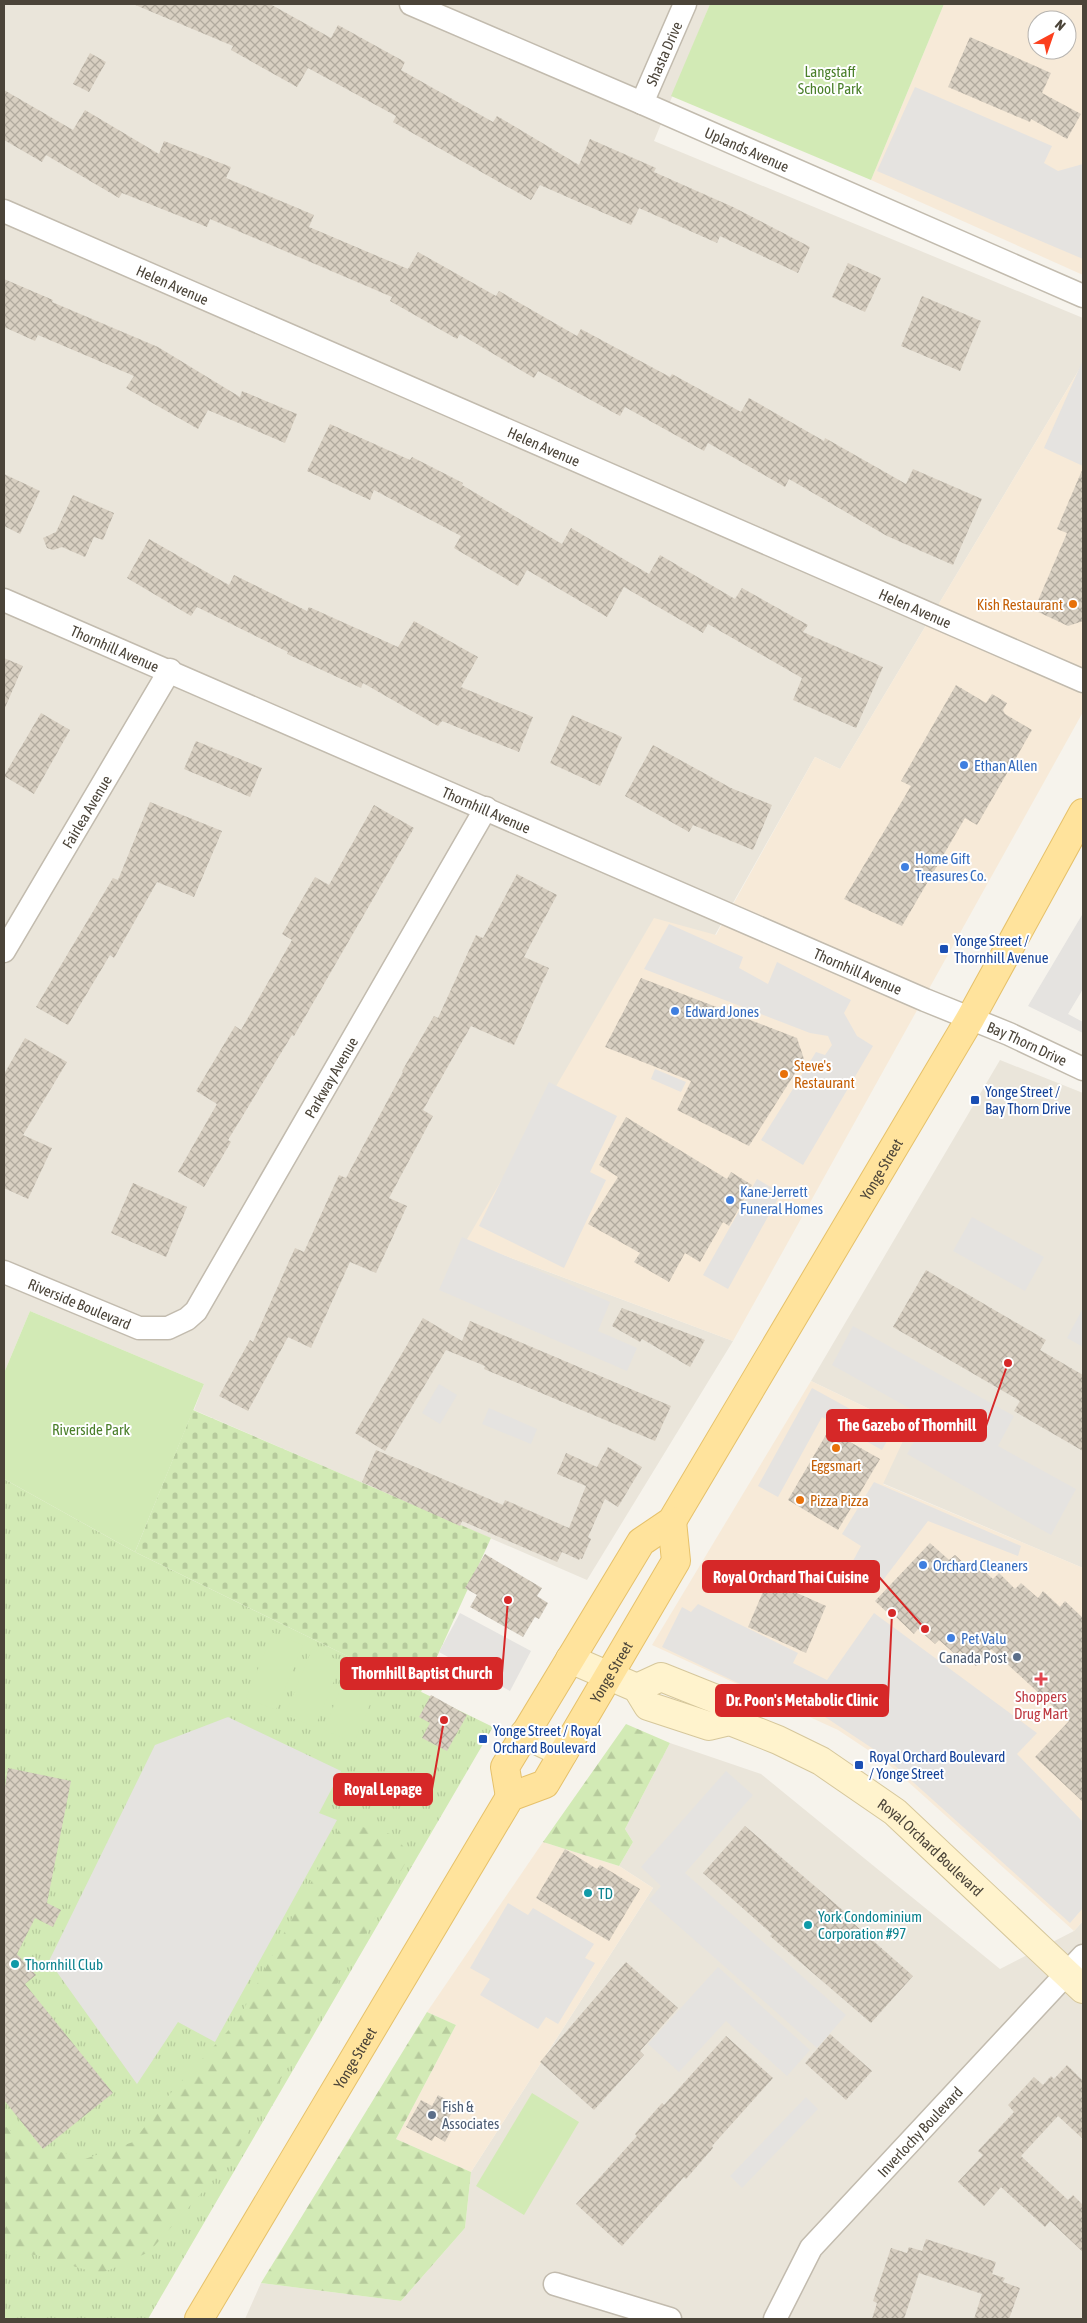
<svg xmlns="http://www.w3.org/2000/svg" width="1087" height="2323" viewBox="0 0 1087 2323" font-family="'Asap Condensed',sans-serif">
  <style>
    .residential { fill: #eae5da }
    .commercial { fill: #f7ead8; fill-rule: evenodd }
    .grass { fill: url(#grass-tufts) }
    .forest { fill: url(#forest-firs) }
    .cemetery { fill: url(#cemetery-stones) }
    .park { fill: #d2eab5 }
    .parking { fill: #e5e3e0 }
    .building { fill: url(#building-cross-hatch) }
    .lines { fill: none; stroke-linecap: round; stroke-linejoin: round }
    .street-casing { stroke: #c2bbae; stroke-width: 25 }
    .secondary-casing { stroke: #d6c79b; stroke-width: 30 }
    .primary-casing { stroke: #e6c16a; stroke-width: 30 }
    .street { stroke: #fff; stroke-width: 22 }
    .secondary { stroke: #fff3cd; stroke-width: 28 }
    .primary { stroke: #ffe39c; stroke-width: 28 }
    .food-dot { fill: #e8710a; stroke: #fff; stroke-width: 2 }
    .shop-dot { fill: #3f7fe0; stroke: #fff; stroke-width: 2 }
    .transit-dot { fill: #1a4fb4; stroke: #fff; stroke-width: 2 }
    .service-dot { fill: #5c6f8a; stroke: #fff; stroke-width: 2 }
    .health-dot { fill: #e0444e; stroke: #fff; stroke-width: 2 }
    .culture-dot { fill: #0f9aa8; stroke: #fff; stroke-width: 2 }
    .labels { text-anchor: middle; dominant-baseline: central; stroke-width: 4; stroke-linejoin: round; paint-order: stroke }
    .street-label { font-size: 15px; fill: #4b4439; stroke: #fff }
    .park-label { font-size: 15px; fill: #4a7f2a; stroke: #fff }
    .food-label { font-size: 15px; fill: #c56008; stroke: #fff; text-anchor: start }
    .shop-label { font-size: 15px; fill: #366cbe; stroke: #fff; text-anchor: start }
    .transit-label { font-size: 15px; fill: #164399; stroke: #fff; text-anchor: start }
    .service-label { font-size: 15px; fill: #4e5e75; stroke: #fff; text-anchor: end }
    .health-label { font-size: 15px; fill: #be3a42; stroke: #fff }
    .culture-label { font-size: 15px; fill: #0d838f; stroke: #fff; text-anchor: start }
    .leader { fill: none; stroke: #d62828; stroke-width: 2 }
    .callout-dot { fill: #d62828; stroke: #fff; stroke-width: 2 }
    .callout { fill: #d62828; stroke: #d62828; stroke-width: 2 }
    .callout-label { font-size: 16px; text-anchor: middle; font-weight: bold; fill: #fff }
  </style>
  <defs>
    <pattern id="grass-tufts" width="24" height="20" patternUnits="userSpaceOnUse" patternTransform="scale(1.25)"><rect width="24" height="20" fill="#d2eab5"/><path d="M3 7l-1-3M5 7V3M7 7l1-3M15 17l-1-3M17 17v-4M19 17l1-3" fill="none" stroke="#b6ca9c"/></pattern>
    <pattern id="forest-firs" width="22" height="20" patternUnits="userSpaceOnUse" patternTransform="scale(1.25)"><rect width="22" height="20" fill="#d2eab5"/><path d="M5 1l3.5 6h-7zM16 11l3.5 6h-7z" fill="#b6ca9c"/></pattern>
    <pattern id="cemetery-stones" width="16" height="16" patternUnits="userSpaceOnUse" patternTransform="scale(1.25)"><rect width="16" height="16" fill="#d2eab5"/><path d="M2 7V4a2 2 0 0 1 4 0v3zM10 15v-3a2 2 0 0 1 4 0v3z" fill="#b6ca9c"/></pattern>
    <pattern id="building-cross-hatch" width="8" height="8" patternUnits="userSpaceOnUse" patternTransform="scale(1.25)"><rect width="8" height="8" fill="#d8cfc1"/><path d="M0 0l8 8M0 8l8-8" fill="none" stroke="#b1aa9e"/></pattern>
  </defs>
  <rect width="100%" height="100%" fill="#f6f3ec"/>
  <g class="residential">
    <path d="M4,4H710L654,141L1083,318V363L840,769L815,757L715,935L466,1241L733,1341L587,1580L194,1410L204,1384L30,1311L4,1373Z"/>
    <path d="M1000,1060L1083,1093V1568L882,1483L909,1428L811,1381Z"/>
    <path d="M670,1743L761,1774L1000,1969L1074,1931L1083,1921V2319H245L261,2283L401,2301L465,2228L471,2172L653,1888L619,1866L633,1842L625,1829Z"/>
  </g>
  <g class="commercial">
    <path d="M944,4H1083V275L871,180ZM1037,20H1067V50H1037Z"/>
    <path d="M1083,363V712L733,1341L466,1241L654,918L716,935L815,757L840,769Z"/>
    <path d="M811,1381L909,1428L883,1484L1083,1568V1921L1074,1931L886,1762L838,1730L652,1645Z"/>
    <path d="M543,1842L619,1866L653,1888L471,2172L396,2139L456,2025L427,2012Z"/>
  </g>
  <path class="grass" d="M4,1479L135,1552L493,1727L148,2319H4Z"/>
  <g class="forest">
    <path d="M626,1724L670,1743L625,1829L633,1842L619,1866L543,1842Z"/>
    <path d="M343,1822L394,1835L410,1855L314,2025L230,2161L149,2252L100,2274L36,2255L4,2252V2125L22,2141L85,2159L133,2142L169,2095L238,2020Z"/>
    <path d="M427,2012L456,2025L396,2139L471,2172L465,2228L401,2301L261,2283Z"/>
  </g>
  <path class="cemetery" d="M193,1410L491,1538L421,1692L135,1552Z"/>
  <g class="park">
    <path d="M710,4H944L871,180L671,96Z"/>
    <path d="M30,1311L204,1384L135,1552L4,1479V1373Z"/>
    <path d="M273,1633L303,1645L276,1710L246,1698Z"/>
    <path d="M312,1649L342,1662L315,1727L285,1715Z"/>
    <path d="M350,1665L381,1678L354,1743L324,1730Z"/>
    <path d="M532,2093L579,2122L524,2215L476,2186Z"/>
  </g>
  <g class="parking">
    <path d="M915,87L1052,146L1044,163L1058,171L1083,164V259L877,171Z"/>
    <path d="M1083,360V466L1044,448Z"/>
    <path d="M1082,915L1083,989L1068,1014L1083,1022V1033L1028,1006Z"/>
    <path d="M669,924L743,957L739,968L768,984L777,962L851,1000L844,1013L857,1036L873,1046L803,1165L761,1140L816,1052L825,1055L832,1045L828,1036L810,1033L644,969Z"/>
    <path d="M655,1069L686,1082L681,1092L651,1079Z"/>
    <path d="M549,1082L617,1116L590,1172L606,1180L564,1268L479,1226Z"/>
    <path d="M757,1179L781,1193L728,1289L703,1275Z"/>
    <path d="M972,1217L1044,1257L1025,1291L953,1251Z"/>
    <path d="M462,1237L610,1302L598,1331L637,1348L627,1371L439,1290Z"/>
    <path d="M1083,1308V1347L1067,1338Z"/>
    <path d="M853,1326L1014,1416L998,1446L1076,1489L1051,1535L907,1454L927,1418L832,1365Z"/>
    <path d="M439,1384L457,1395L440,1424L422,1413Z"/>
    <path d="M812,1388L892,1432L882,1450L822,1417L778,1497L758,1486Z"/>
    <path d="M489,1408L537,1429L531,1444L482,1424Z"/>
    <path d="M874,1482L1021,1546L1018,1556L928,1521L877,1588L848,1570L861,1546L842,1534Z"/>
    <path d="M698,1604L798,1653L793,1663L827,1680L874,1613L1037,1733L1017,1754L1083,1822V1908L1070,1923L884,1756L813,1709L821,1699L781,1684L774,1700L662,1647L682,1607L691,1612Z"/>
    <path d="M460,1613L531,1651L510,1691L439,1652Z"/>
    <path d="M228,1717L341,1771L319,1813L337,1820L215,2042L178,2022L137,2084L49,1961L155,1745Z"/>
    <path d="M726,1771L753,1795L685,1873L846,2015L817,2048L649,1900L661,1886L641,1867Z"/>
    <path d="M508,1903L528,1915L533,1908L594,1944L585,1958L595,1963L558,2024L546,2017L538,2029L480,1995L490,1979L470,1968Z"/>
    <path d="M718,1967L810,2050L787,2076L726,2021L679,2072L648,2044Z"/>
    <path d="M806,2097L818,2109L742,2188L730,2176Z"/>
  </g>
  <g class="building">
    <path d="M133,4H270L331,38L338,25L405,62L401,70L493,122L497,116L579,165L590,139L656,168L654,172L733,207L810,247L798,273L720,236L717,243L639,208L631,225L540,185L531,200L393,122L396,116L308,68L297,87L231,50L233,46Z"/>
    <path d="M970,37L1051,73L1042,93L1081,114L1067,139L1031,119L1030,122L948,87Z"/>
    <path d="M90,53L106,62L89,92L73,84Z"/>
    <path d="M4,90L73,130L85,110L159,154L164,141L231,167L226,178L314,215L309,227L408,269L418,252L496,296L499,291L577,336L581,329L670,377L672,374L741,412L749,398L824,441L825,438L906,484L913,469L982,499L953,565L887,536L789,479L785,487L708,443L704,451L625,407L620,416L538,371L534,378L460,334L457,339L390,301L392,297L210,219L207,227L122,193L119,198L46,155L42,162L4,140Z"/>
    <path d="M848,263L881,278L865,312L832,297Z"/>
    <path d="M4,279L53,300L52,302L158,347L240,397L242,391L297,414L285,443L208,410L198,429L126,388L134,376L38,335L35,341L4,327Z"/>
    <path d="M922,296L981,321L960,371L901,346Z"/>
    <path d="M330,424L410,460L412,457L463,483L462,485L562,544L571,528L649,574L660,555L735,599L742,588L808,625L803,632L883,667L856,728L793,700L802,678L708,624L703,633L624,587L607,617L527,570L518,586L454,548L461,536L374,490L370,500L307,471Z"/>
    <path d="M1083,468V621L1068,626L1034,610L1067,533L1057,529Z"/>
    <path d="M4,474L40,491L20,534L4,526Z"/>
    <path d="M73,495L114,513L103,540L94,537L85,557L62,547L53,550L47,548L43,538L56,532Z"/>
    <path d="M149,539L229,585L234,575L307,611L309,607L398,647L414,621L478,657L461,687L533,717L519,752L442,721L438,726L363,683L361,688L287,654L288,652L197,607L191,616L127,578Z"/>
    <path d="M4,658L23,666L4,710Z"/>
    <path d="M956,685L986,703L992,694L1007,703L1003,710L1005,714L1032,730L977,825L965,818L902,926L844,899L911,786L901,781Z"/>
    <path d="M41,713L70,730L34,794L4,776Z"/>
    <path d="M572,715L622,737L600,786L550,763Z"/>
    <path d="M196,741L262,768L250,797L184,769Z"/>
    <path d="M653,745L731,788L772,805L753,850L693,825L689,832L625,796Z"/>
    <path d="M150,802L222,831L194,897L157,882L114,958L110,955L68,1025L36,1007L113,878L118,880Z"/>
    <path d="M374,805L414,828L294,1036L292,1035L228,1140L231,1142L204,1187L178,1172L217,1104L196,1091L235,1026L241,1030L292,940L282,934L315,877L329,885Z"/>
    <path d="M517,874L557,895L524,957L549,968L514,1045L471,1026L423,1110L433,1116L389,1198L407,1206L376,1273L350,1262L311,1348L288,1337L248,1411L219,1396L250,1340L253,1342L295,1248L304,1252L339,1175L346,1178L403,1072L402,1071L434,1016L438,1018L476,935L483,938Z"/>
    <path d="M641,978L797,1038L804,1059L749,1146L677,1110L691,1081L605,1047Z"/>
    <path d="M25,1038L67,1062L23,1135L52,1148L28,1199L4,1188V1074Z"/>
    <path d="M626,1117L727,1179L731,1172L752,1185L729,1226L723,1222L700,1262L685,1253L669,1282L634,1262L640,1253L588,1224L618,1177L599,1165Z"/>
    <path d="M133,1183L187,1207L166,1257L111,1233Z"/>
    <path d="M926,1270L1046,1340L1040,1350L1083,1375V1451L1014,1411L1020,1401L893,1327Z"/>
    <path d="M622,1308L705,1340L690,1367L642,1339L640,1342L612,1326Z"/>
    <path d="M423,1318L462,1341L470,1321L671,1406L655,1441L484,1369L485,1366L446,1350L385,1451L355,1433Z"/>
    <path d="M827,1433L834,1437L836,1434L880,1459L838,1530L788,1500Z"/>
    <path d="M608,1447L642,1467L618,1507L605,1499L588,1537L591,1539L582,1559L580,1558L579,1560L562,1552L557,1562L462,1521L460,1526L362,1482L376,1450L503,1505L505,1500L569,1528L586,1486L557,1474L566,1453L597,1467Z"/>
    <path d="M930,1543L949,1560L955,1555L971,1570L977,1564L993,1579L999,1573L1015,1589L1021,1583L1038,1598L1043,1591L1060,1607L1065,1601L1083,1618V1802L1035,1757L1069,1721L991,1649L976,1666L960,1651L956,1655L939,1640L935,1644L918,1629L914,1634L896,1617L894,1619L875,1601Z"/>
    <path d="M485,1554L542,1588L537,1596L548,1603L539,1619L535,1617L523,1637L470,1607L477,1595L465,1588Z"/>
    <path d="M768,1580L826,1606L806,1653L748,1627Z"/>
    <path d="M431,1695L467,1715L447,1751L422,1738L430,1723L419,1717Z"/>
    <path d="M8,1768L71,1781L47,1903L61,1910L53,1927L35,1918L17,1954L36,1975L25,1984L113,2093L43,2149L4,2100V1793Z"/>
    <path d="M745,1826L846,1913L844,1915L913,1976L871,2023L770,1936L772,1934L703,1873Z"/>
    <path d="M565,1849L597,1869L600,1865L640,1889L609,1941L536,1898Z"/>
    <path d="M626,1962L678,2008L640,2051L644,2055L594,2110L540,2062Z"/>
    <path d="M830,2034L872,2071L846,2100L805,2063Z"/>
    <path d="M726,2036L773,2078L712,2146L713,2148L686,2179L684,2177L622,2246L576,2204L637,2136L635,2134L662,2103L664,2105Z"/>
    <path d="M1067,2065L1083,2081V2139L1058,2116L1021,2156L1068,2200L1073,2195L1083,2205V2252L1050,2221L1045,2227L1001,2187L984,2206L958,2182L983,2155L978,2151L1014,2112L1008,2105L1034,2077L1043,2085L1051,2076L1054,2079Z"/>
    <path d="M438,2095L456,2105L446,2123L453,2127L445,2142L435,2136L432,2141L406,2127L421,2100L432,2106Z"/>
    <path d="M926,2239L996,2262L992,2274L1005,2278L1003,2282L1020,2288L1009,2319H974L982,2294L919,2273L904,2319H872L877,2303L873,2301L891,2248L907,2253L909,2247L922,2251Z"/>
  </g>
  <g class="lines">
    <defs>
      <g id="street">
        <path id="s1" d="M411,4L642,103L1083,296"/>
        <path id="s2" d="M642,103L685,4"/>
        <path id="s3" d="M4,211L1083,681"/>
        <path id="s4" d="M4,600L925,1000L1009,1034L1083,1069"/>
        <path id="s5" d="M4,951L170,670"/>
        <path id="s6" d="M4,1272L139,1328H168L187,1319L196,1311L486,808"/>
        <path d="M555,2284L670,2319"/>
        <path id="s7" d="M775,2319L811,2248L1083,1956"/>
      </g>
      <g id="secondary">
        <path id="s8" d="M570,1659L637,1688L648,1706L709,1726L730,1721L778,1740L821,1761L895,1812L1083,1989"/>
        <path d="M637,1688L661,1677L721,1701L730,1721"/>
        <path d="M524,1734L563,1753"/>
      </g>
      <g id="primary">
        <path id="s9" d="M510,1797L505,1767L641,1542L672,1521L970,1019L1083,813"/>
        <path id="s10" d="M199,2319L510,1797L545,1784L676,1561L672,1521"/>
      </g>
    </defs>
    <use href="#street" class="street-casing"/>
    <use href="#secondary" class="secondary-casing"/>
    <use href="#primary" class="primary-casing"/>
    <use href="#street" class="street"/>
    <use href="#secondary" class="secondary"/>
    <use href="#primary" class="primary"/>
  </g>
  <g class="food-dot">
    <circle cx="1073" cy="604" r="5"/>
    <circle cx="784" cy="1074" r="5"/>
    <circle cx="836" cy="1448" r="5"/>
    <circle cx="800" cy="1500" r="5"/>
  </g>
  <g class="shop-dot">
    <circle cx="964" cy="765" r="5"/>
    <circle cx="905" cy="867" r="5"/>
    <circle cx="675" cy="1011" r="5"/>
    <circle cx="730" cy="1200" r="5"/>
    <circle cx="923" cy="1565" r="5"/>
    <circle cx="951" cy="1638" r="5"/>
  </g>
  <g class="transit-dot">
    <rect x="939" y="944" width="10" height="10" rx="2.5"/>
    <rect x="970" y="1095" width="10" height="10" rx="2.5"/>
    <rect x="478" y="1734" width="10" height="10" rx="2.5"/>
    <rect x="854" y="1760" width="10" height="10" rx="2.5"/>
  </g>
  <g class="service-dot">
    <circle cx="1017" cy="1657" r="5"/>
    <circle cx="432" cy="2115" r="5"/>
  </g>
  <path class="health-dot" d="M1038.5 1671.5h5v5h5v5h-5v5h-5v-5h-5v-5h5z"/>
  <g class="culture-dot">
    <circle cx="588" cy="1893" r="5"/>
    <circle cx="808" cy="1925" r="5"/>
    <circle cx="15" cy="1964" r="5"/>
  </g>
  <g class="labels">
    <g class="street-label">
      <text stroke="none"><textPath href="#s2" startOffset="54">Shasta Drive</textPath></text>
      <text stroke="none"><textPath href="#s1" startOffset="366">Uplands Avenue</textPath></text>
      <text stroke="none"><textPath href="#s3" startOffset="184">Helen Avenue</textPath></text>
      <text stroke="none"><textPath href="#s3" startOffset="589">Helen Avenue</textPath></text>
      <text stroke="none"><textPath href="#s3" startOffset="994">Helen Avenue</textPath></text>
      <text stroke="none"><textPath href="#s4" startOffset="121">Thornhill Avenue</textPath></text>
      <text stroke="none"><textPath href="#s4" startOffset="526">Thornhill Avenue</textPath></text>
      <text stroke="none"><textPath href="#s5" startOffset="162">Fairlea Avenue</textPath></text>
      <text stroke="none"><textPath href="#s4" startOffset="931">Thornhill Avenue</textPath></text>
      <text stroke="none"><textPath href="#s4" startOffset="1115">Bay Thorn Drive</textPath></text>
      <text stroke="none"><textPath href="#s6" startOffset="478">Parkway Avenue</textPath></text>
      <text stroke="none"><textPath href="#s9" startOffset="740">Yonge Street</textPath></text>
      <text stroke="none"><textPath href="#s6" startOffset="82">Riverside Boulevard</textPath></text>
      <text stroke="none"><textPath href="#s10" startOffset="775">Yonge Street</textPath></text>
      <text stroke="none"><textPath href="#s8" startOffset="419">Royal Orchard Boulevard</textPath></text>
      <text stroke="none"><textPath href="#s10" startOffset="304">Yonge Street</textPath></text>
      <text stroke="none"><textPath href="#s7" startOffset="239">Inverlochy Boulevard</textPath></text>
    </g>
    <g class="park-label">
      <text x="830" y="71">Langstaff<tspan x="830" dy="17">School Park</tspan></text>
      <text x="91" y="1429">Riverside Park</text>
    </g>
    <g class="food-label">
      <text x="1063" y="604" text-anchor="end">Kish Restaurant</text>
      <text x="794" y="1065">Steve's<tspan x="794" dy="17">Restaurant</tspan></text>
      <text x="836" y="1465" text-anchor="middle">Eggsmart</text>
      <text x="810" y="1500">Pizza Pizza</text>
    </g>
    <g class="shop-label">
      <text x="974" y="765">Ethan Allen</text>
      <text x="915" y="858">Home Gift<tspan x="915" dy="17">Treasures Co.</tspan></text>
      <text x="685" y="1011">Edward Jones</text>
      <text x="740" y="1191">Kane-Jerrett<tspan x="740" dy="17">Funeral Homes</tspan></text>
      <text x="933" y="1565">Orchard Cleaners</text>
      <text x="961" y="1638">Pet Valu</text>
    </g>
    <g class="transit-label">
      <text x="954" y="940">Yonge Street /<tspan x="954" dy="17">Thornhill Avenue</tspan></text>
      <text x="985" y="1091">Yonge Street /<tspan x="985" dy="17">Bay Thorn Drive</tspan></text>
      <text x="493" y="1730">Yonge Street / Royal<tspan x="493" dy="17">Orchard Boulevard</tspan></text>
      <text x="869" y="1756">Royal Orchard Boulevard<tspan x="869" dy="17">/ Yonge Street</tspan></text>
    </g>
    <g class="service-label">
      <text x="1007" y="1657">Canada Post</text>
      <text x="442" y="2106" text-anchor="start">Fish &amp;<tspan x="442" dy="17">Associates</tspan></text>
    </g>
    <g class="health-label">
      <text x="1041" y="1696">Shoppers<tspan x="1041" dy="17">Drug Mart</tspan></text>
    </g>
    <g class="culture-label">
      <text x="598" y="1893">TD</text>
      <text x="818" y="1916">York Condominium<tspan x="818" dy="17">Corporation #97</tspan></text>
      <text x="25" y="1964">Thornhill Club</text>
    </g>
  </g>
  <path class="leader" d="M1008 1363L986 1426M925 1629L879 1577M508 1600L502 1673M892 1613L888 1700M444 1720L432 1789"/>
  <g class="callout-dot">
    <circle cx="1008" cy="1363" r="5"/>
    <circle cx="925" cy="1629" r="5"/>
    <circle cx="508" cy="1600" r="5"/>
    <circle cx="892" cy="1613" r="5"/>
    <circle cx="444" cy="1720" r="5"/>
  </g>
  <g class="callout">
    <rect x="827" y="1410" width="159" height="31" rx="5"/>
    <rect x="703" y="1561" width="176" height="31" rx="5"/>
    <rect x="341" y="1658" width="161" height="31" rx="5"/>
    <rect x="716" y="1685" width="172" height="31" rx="5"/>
    <rect x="334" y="1774" width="98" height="31" rx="5"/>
  </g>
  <g class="callout-label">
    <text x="907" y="1431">The Gazebo of Thornhill</text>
    <text x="791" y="1583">Royal Orchard Thai Cuisine</text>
    <text x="422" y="1679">Thornhill Baptist Church</text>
    <text x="802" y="1706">Dr. Poon's Metabolic Clinic</text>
    <text x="383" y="1795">Royal Lepage</text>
  </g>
  <rect width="1087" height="2323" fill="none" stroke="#4b4439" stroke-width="10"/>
  <g transform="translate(1052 35) rotate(40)"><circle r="24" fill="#ffffff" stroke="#b7b4b0"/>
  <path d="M0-4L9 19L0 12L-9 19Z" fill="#fc3f1d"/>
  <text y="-8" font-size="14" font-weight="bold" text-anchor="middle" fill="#4b4439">N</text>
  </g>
</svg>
